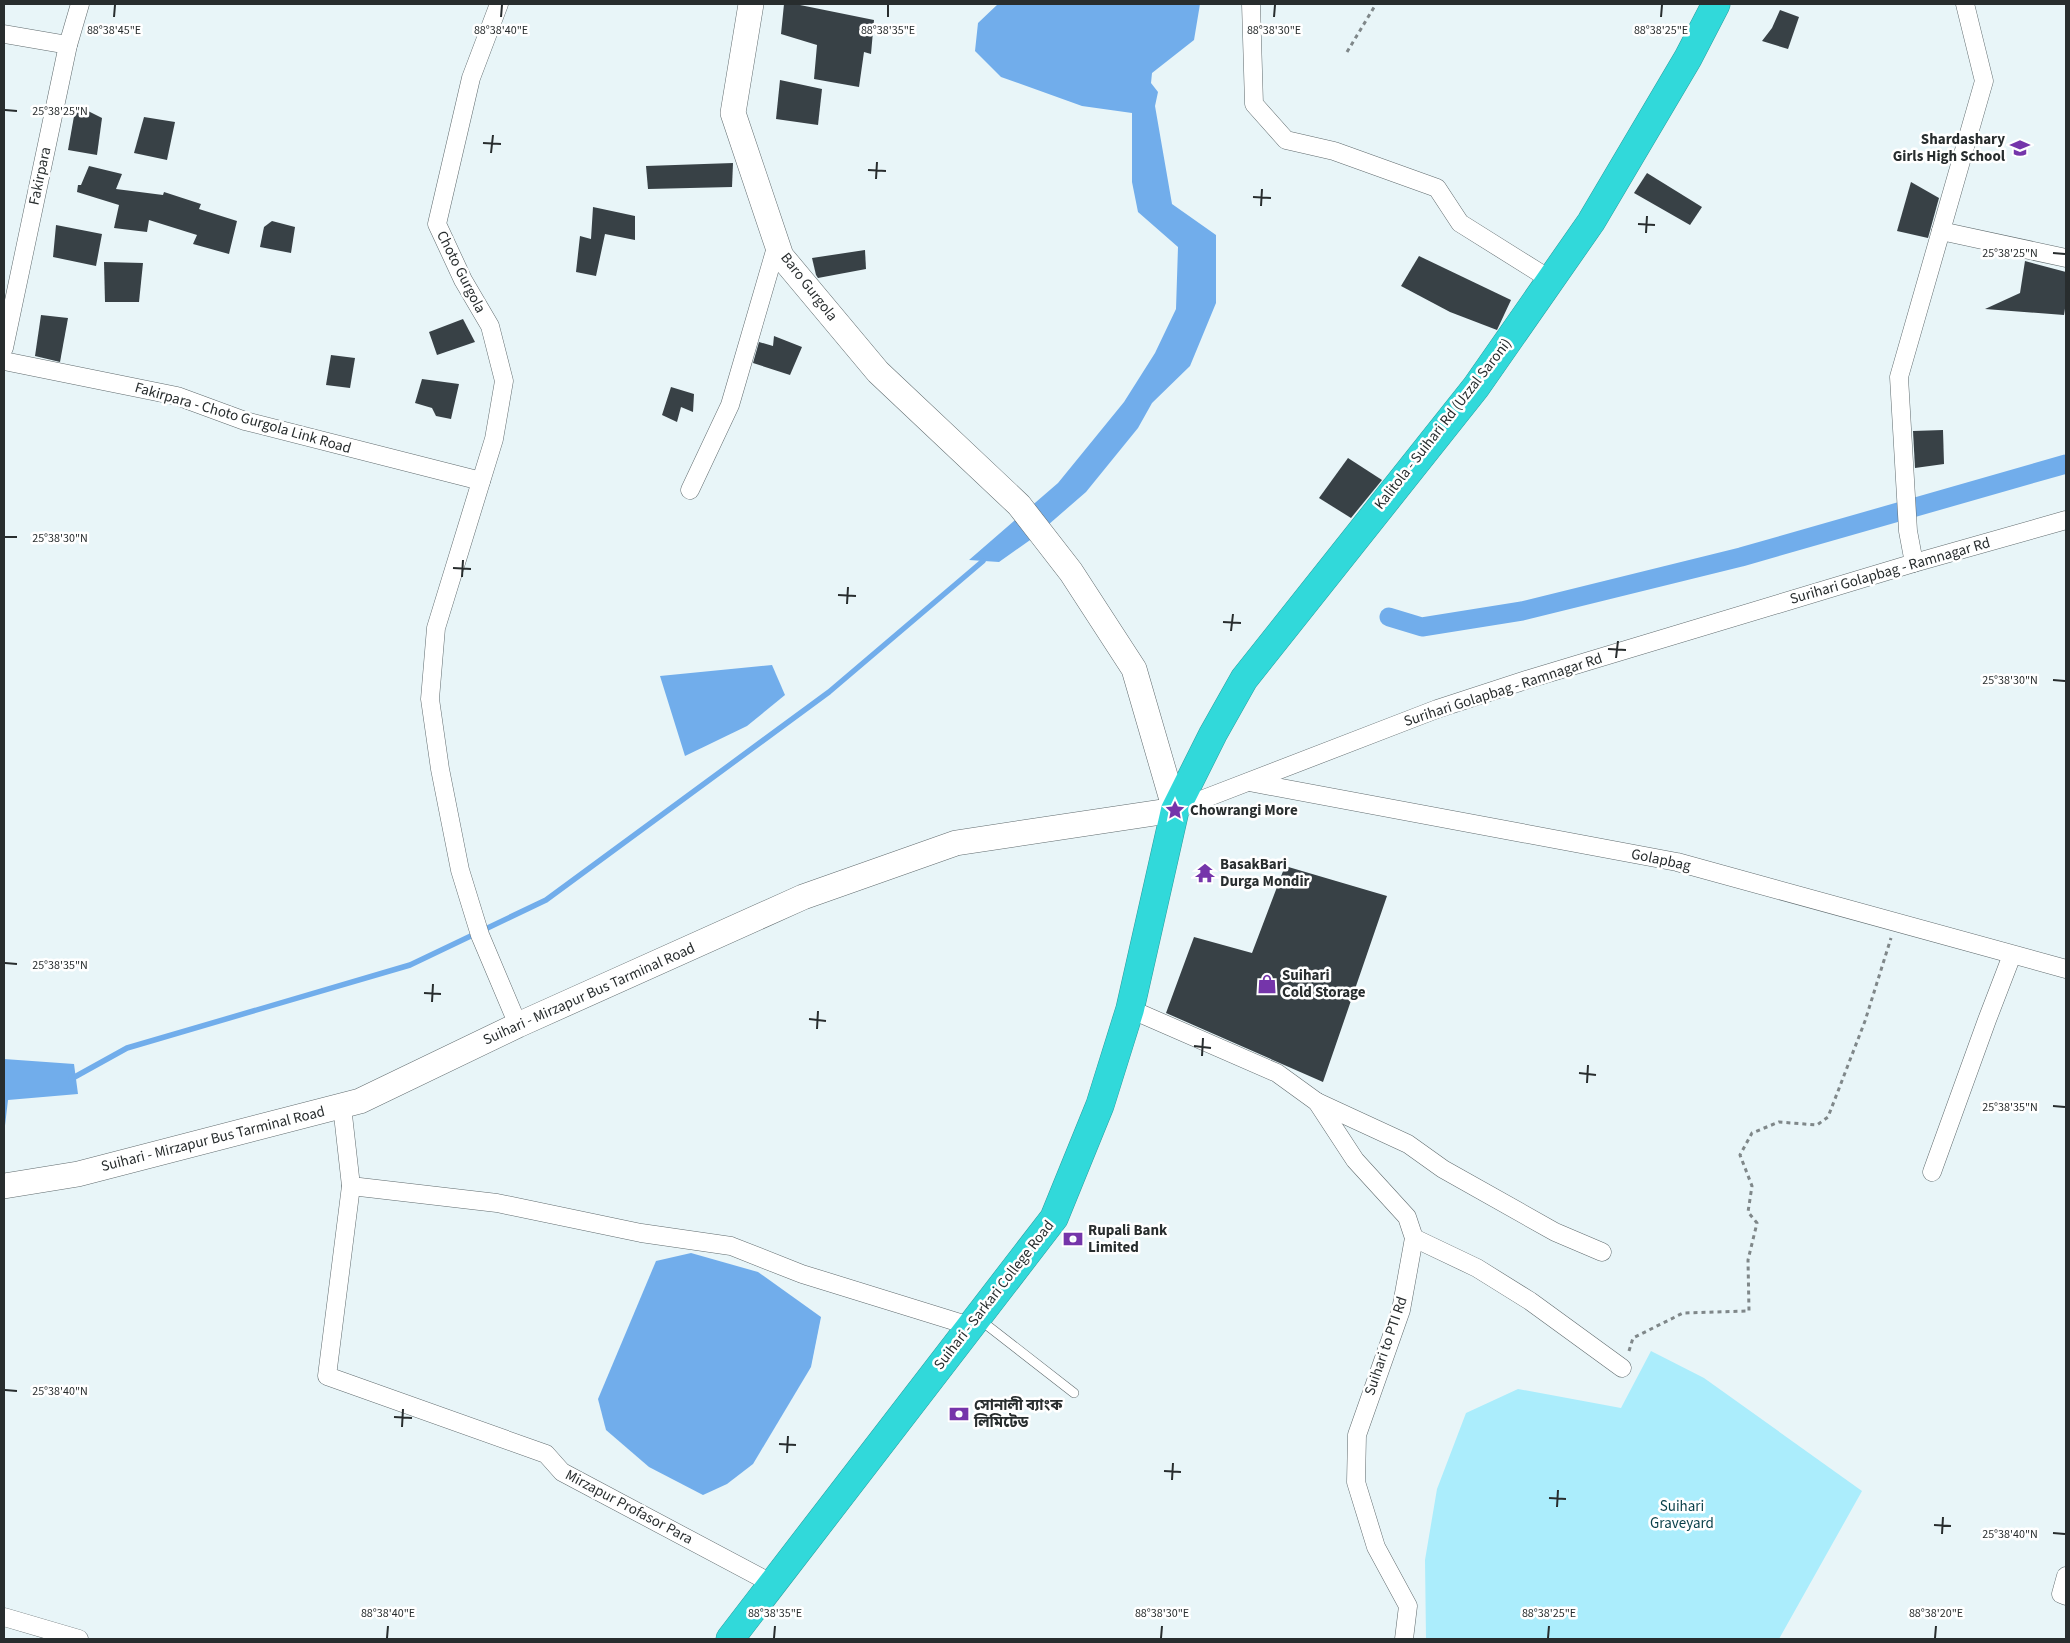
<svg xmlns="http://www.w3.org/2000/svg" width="2070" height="1643" viewBox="0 0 2070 1643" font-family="'Source Sans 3','Noto Sans Bengali',sans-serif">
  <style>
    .green { fill: #abedfc }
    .water { fill: #71adeb }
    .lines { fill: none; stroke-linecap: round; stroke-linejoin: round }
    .stream { stroke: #71adeb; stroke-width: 5.5 }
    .canal { stroke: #71adeb; stroke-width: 19 }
    .building { fill: #384146 }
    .lane-casing { stroke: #606b6e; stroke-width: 10 }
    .street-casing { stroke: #606b6e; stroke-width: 19 }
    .secondary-casing { stroke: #606b6e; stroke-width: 26 }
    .highway-casing { stroke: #2e9d9e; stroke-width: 29 }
    .path { stroke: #7f8789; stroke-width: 3; stroke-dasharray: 4 4; stroke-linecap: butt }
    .lane { stroke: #fff; stroke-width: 9 }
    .street { stroke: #fff; stroke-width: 18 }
    .secondary { stroke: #fff; stroke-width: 25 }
    .highway { stroke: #31d9da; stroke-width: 28 }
    .ticks { fill: none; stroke: #282d2e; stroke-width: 2 }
    .labels { text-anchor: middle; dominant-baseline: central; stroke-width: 5; stroke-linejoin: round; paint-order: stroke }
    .poi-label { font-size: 15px; font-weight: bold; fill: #282d2e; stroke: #fff; text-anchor: start }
    .street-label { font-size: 15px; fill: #282d2e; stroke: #fff }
    .park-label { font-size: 15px; fill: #063e48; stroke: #fff }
    .ticks-label { font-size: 12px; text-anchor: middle; fill: #282d2e; stroke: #fff; stroke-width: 5; stroke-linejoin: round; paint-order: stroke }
  </style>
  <rect width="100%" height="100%" fill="#e8f5f8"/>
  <path class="green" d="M1651,1351L1704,1378L1862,1491L1779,1639H1426L1425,1560L1437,1489L1466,1413L1518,1389L1621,1408Z"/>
  <g class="water">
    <path d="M998,4H1200L1194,40L1152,73L1151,83L1158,92L1155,106L1172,204L1216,235V303L1190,366L1152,403L1138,428L1086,492L1033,538L999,562L969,560L1058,483L1124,402L1155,353L1176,309L1178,247L1138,212L1132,182V113L1082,106L1001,77L975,51L978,23Z"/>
    <path d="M772,665L785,695L747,726L685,756L660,676Z"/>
    <path d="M4,1059L74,1064L78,1094L8,1100L4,1134Z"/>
    <path d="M691,1253L758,1272L821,1317L811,1367L753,1464L727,1484L703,1495L649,1467L606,1430L598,1399L656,1261Z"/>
  </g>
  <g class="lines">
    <path class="stream" d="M71,1079L127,1048L410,965L546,900L829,692L983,561"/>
    <path class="canal" d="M1389,617L1422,627L1522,611L1741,557L2066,464"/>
  </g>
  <g class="building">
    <path d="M784,4H795L874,20L871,54L864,52L859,87L814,79L817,45L781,34Z"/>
    <path d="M1780,10L1799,17L1788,49L1762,41L1772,28Z"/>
    <path d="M780,80L822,89L818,125L776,119Z"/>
    <path d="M76,105L102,118L97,155L68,150Z"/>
    <path d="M144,117L175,122L167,160L134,153Z"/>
    <path d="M733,163L732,187L648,189L646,166Z"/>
    <path d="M89,166L122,174L116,189L163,195L164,192L201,204L199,209L237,221L229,254L193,244L197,235L149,220L147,232L114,228L119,205L77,192L78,185H81Z"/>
    <path d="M1647,173L1702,207L1690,225L1634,193Z"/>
    <path d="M1911,182L1939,198L1928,238L1897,231Z"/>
    <path d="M593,207L635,216V240L605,234L596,276L576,272L580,236L591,239Z"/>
    <path d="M272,221L295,227L291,253L260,247L264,227Z"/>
    <path d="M56,225L102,234L96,266L53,257Z"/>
    <path d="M865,250L866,269L818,278L816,275L812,258Z"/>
    <path d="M1419,256L1511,300L1497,330L1450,312L1401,286Z"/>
    <path d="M2025,261L2066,272V302L2064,315L1985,309L2020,293Z"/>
    <path d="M104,262L143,263L139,302H105Z"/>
    <path d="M41,315L68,318L60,362L35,356Z"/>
    <path d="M463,319L475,342L437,355L429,332Z"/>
    <path d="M774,336L802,347L790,375L753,363L759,342L773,346Z"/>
    <path d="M331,355L355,358L350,388L326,385Z"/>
    <path d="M422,379L459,384L451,419L436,416L432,408L415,403Z"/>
    <path d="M671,387L694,394L693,412L681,407L677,422L662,415Z"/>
    <path d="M1943,430L1944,464L1915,468L1913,431Z"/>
    <path d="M1348,458L1382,480L1351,518L1319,498Z"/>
    <path d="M1285,866L1387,896L1323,1082L1166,1013L1194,937L1252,953Z"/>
  </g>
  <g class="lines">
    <defs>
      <path id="lane" d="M979,1319L1074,1393"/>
      <g id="street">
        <path d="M499,4L471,78L437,224L463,280L490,326L504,381L494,439L436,628L430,699L440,769L460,870L480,935L518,1025"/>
        <path d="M1251,4L1254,104L1286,140L1334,151L1437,188L1460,223L1551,280"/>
        <path d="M4,34L68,45"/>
        <path d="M1941,231L2066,258"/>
        <path d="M4,348L68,45L80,4"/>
        <path d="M4,361L177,396L245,421L481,481"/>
        <path d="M690,490L730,405L777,244"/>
        <path d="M1914,563L1908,531L1899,377L1984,81L1965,4"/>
        <path d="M1249,782L1677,862L2066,969"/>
        <path d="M1175,810L1437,709L1529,679L1914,563L2066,520"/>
        <path d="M1130,1009L1277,1073L1317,1102L1355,1160L1407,1217L1414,1238L1401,1310L1357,1435L1356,1482L1376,1547L1408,1606L1404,1639"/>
        <path d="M1317,1102L1408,1144L1443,1169L1555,1232L1602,1252"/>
        <path d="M342,1106L351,1186L497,1203L641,1233L731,1246L802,1274L970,1326"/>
        <path d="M1932,1172L1987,1020L2012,955"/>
        <path d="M351,1186L327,1376L546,1454L562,1472L773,1584"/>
        <path d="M1414,1238L1477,1268L1530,1301L1622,1368"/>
        <path d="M2066,1576L2061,1594L2066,1596"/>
        <path d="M4,1617L79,1639"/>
      </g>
      <path id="secondary" d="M4,1186L78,1174L360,1101L518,1025L803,897L956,843L1175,810L1134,669L1071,572L1019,505L878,372L781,256L733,113L751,4"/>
      <path id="highway" d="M730,1639L1054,1218L1100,1105L1130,1009L1175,810L1213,734L1244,679L1476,387L1591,222L1688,58L1716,4"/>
    </defs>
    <use href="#lane" class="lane-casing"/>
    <use href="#street" class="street-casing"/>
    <use href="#secondary" class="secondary-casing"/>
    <use href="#highway" class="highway-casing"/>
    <g class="path">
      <path d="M1347,52L1376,4"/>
      <path d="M1629,1351L1633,1338L1683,1313L1749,1311L1748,1260L1757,1223L1748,1212L1752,1186L1740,1155L1752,1133L1779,1122L1817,1125L1828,1117L1865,1021L1891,938"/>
    </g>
    <use href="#lane" class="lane"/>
    <use href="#street" class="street"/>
    <use href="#secondary" class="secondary"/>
    <use href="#highway" class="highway"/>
  </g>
  <path class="ticks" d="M114,17L115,5M501,17L502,5M888,17V5M1274,17L1275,5M1661,17L1662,5M5,110L17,111M483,143L501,144M491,153L493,135M868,170L886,171M876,179L877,162M1253,197L1271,198M1261,206L1262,189M1638,224L1655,225M1646,233L1647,216M2053,253L2065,254M5,537H17M453,568L471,569M462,577L463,560M838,595L856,596M847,604L848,587M1223,622L1241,623M1231,631L1233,614M1608,649L1626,650M1616,658L1618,641M2053,680L2065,681M5,963L17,964M424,993L441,994M432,1002L433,984M809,1019L826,1021M817,1029L818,1011M1194,1046L1211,1048M1202,1056L1203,1038M1579,1073L1596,1075M1587,1083L1588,1065M2053,1106L2065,1107M5,1390L17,1391M394,1417L412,1418M402,1427L403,1409M779,1444L796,1445M787,1453L788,1436M1164,1471L1181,1472M1172,1480L1173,1463M1549,1498L1566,1499M1557,1507L1558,1490M1934,1525L1951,1526M2053,1533L2065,1534M1942,1534L1943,1517M387,1638L388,1626M774,1638L775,1626M1161,1638L1162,1626M1548,1638L1549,1626M1935,1638L1936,1626"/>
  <defs>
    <symbol id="school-bare" viewBox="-9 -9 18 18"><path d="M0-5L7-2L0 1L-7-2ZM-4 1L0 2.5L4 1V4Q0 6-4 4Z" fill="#7535aa" stroke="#fff" stroke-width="2.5" paint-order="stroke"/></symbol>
    <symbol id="sight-bare" viewBox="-9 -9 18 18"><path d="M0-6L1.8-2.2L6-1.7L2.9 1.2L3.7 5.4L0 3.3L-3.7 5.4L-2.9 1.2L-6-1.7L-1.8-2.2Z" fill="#7535aa" stroke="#fff" stroke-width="2.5" paint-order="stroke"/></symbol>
    <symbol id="temple-bare" viewBox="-9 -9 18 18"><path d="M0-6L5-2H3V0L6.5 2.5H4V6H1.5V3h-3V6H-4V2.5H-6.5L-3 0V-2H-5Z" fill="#7535aa" stroke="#fff" stroke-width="2.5" paint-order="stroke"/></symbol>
    <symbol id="shop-bare" viewBox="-9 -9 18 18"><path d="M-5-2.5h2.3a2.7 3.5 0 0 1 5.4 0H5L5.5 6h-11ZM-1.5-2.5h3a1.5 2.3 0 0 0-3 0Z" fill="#7535aa" stroke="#fff" stroke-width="2.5" paint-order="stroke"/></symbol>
    <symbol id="bank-bare" viewBox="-9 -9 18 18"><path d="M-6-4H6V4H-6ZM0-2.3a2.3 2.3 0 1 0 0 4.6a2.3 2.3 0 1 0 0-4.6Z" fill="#7535aa" stroke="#fff" stroke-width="2.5" paint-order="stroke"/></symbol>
  </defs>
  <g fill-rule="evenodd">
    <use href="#school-bare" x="2006" y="134" width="28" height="28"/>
    <use href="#sight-bare" x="1161" y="796" width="28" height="28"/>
    <use href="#temple-bare" x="1191" y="859" width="28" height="28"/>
    <use href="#shop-bare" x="1253" y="970" width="28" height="28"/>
    <use href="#bank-bare" x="1059" y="1225" width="28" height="28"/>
    <use href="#bank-bare" x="945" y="1400" width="28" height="28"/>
  </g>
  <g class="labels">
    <g class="poi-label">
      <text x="2005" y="139" text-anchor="end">Shardashary<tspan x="2005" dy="17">Girls High School</tspan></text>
      <text x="1190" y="810">Chowrangi More</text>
      <text x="1220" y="864">BasakBari<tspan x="1220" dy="17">Durga Mondir</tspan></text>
      <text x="1282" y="975">Suihari<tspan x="1282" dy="17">Cold Storage</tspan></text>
      <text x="1088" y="1230">Rupali Bank<tspan x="1088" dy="17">Limited</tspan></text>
      <text x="974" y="1405">সোনালী ব্যাংক<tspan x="974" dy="17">লিমিটেড</tspan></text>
    </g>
    <g class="street-label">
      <text transform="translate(40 176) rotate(-78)">Fakirpara</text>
      <text transform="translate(461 272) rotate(63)">Choto Gurgola</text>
      <text transform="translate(809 287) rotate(52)">Baro Gurgola</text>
      <text transform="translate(243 418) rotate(16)">Fakirpara - Choto Gurgola Link Road</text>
      <text transform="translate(1443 424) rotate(-52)">Kalitola - Suihari Rd (Uzzal Saroni)</text>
      <text transform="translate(1890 571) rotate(-16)">Surihari Golapbag - Ramnagar Rd</text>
      <text transform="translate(1503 690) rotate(-18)">Surihari Golapbag - Ramnagar Rd</text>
      <text transform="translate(1661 860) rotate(12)">Golapbag</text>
      <text transform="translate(589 994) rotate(-24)">Suihari - Mirzapur Bus Tarminal Road</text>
      <text transform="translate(213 1139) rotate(-14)">Suihari - Mirzapur Bus Tarminal Road</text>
      <text transform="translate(994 1295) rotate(-52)">Suihari - Sarkari College Road</text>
      <text transform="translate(1386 1346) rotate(-71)">Suihari to PTI Rd</text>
      <text transform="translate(629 1507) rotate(28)">Mirzapur Profasor Para</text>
    </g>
    <g class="park-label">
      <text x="1682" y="1506">Suihari<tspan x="1682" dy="17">Graveyard</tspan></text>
    </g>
  </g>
  <g class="ticks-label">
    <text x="114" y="34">88°38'45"E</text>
    <text x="501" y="34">88°38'40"E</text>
    <text x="888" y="34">88°38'35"E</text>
    <text x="1274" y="34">88°38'30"E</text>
    <text x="1661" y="34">88°38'25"E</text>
    <text x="60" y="115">25°38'25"N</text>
    <text x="2010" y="257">25°38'25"N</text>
    <text x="60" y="542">25°38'30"N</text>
    <text x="2010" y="684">25°38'30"N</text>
    <text x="60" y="969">25°38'35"N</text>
    <text x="2010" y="1111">25°38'35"N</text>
    <text x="60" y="1395">25°38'40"N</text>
    <text x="2010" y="1538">25°38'40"N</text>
    <text x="388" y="1617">88°38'40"E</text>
    <text x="775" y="1617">88°38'35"E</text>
    <text x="1162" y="1617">88°38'30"E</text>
    <text x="1549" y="1617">88°38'25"E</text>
    <text x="1936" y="1617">88°38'20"E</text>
  </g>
  <rect width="2070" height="1643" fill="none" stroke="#282d2e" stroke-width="10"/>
</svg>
